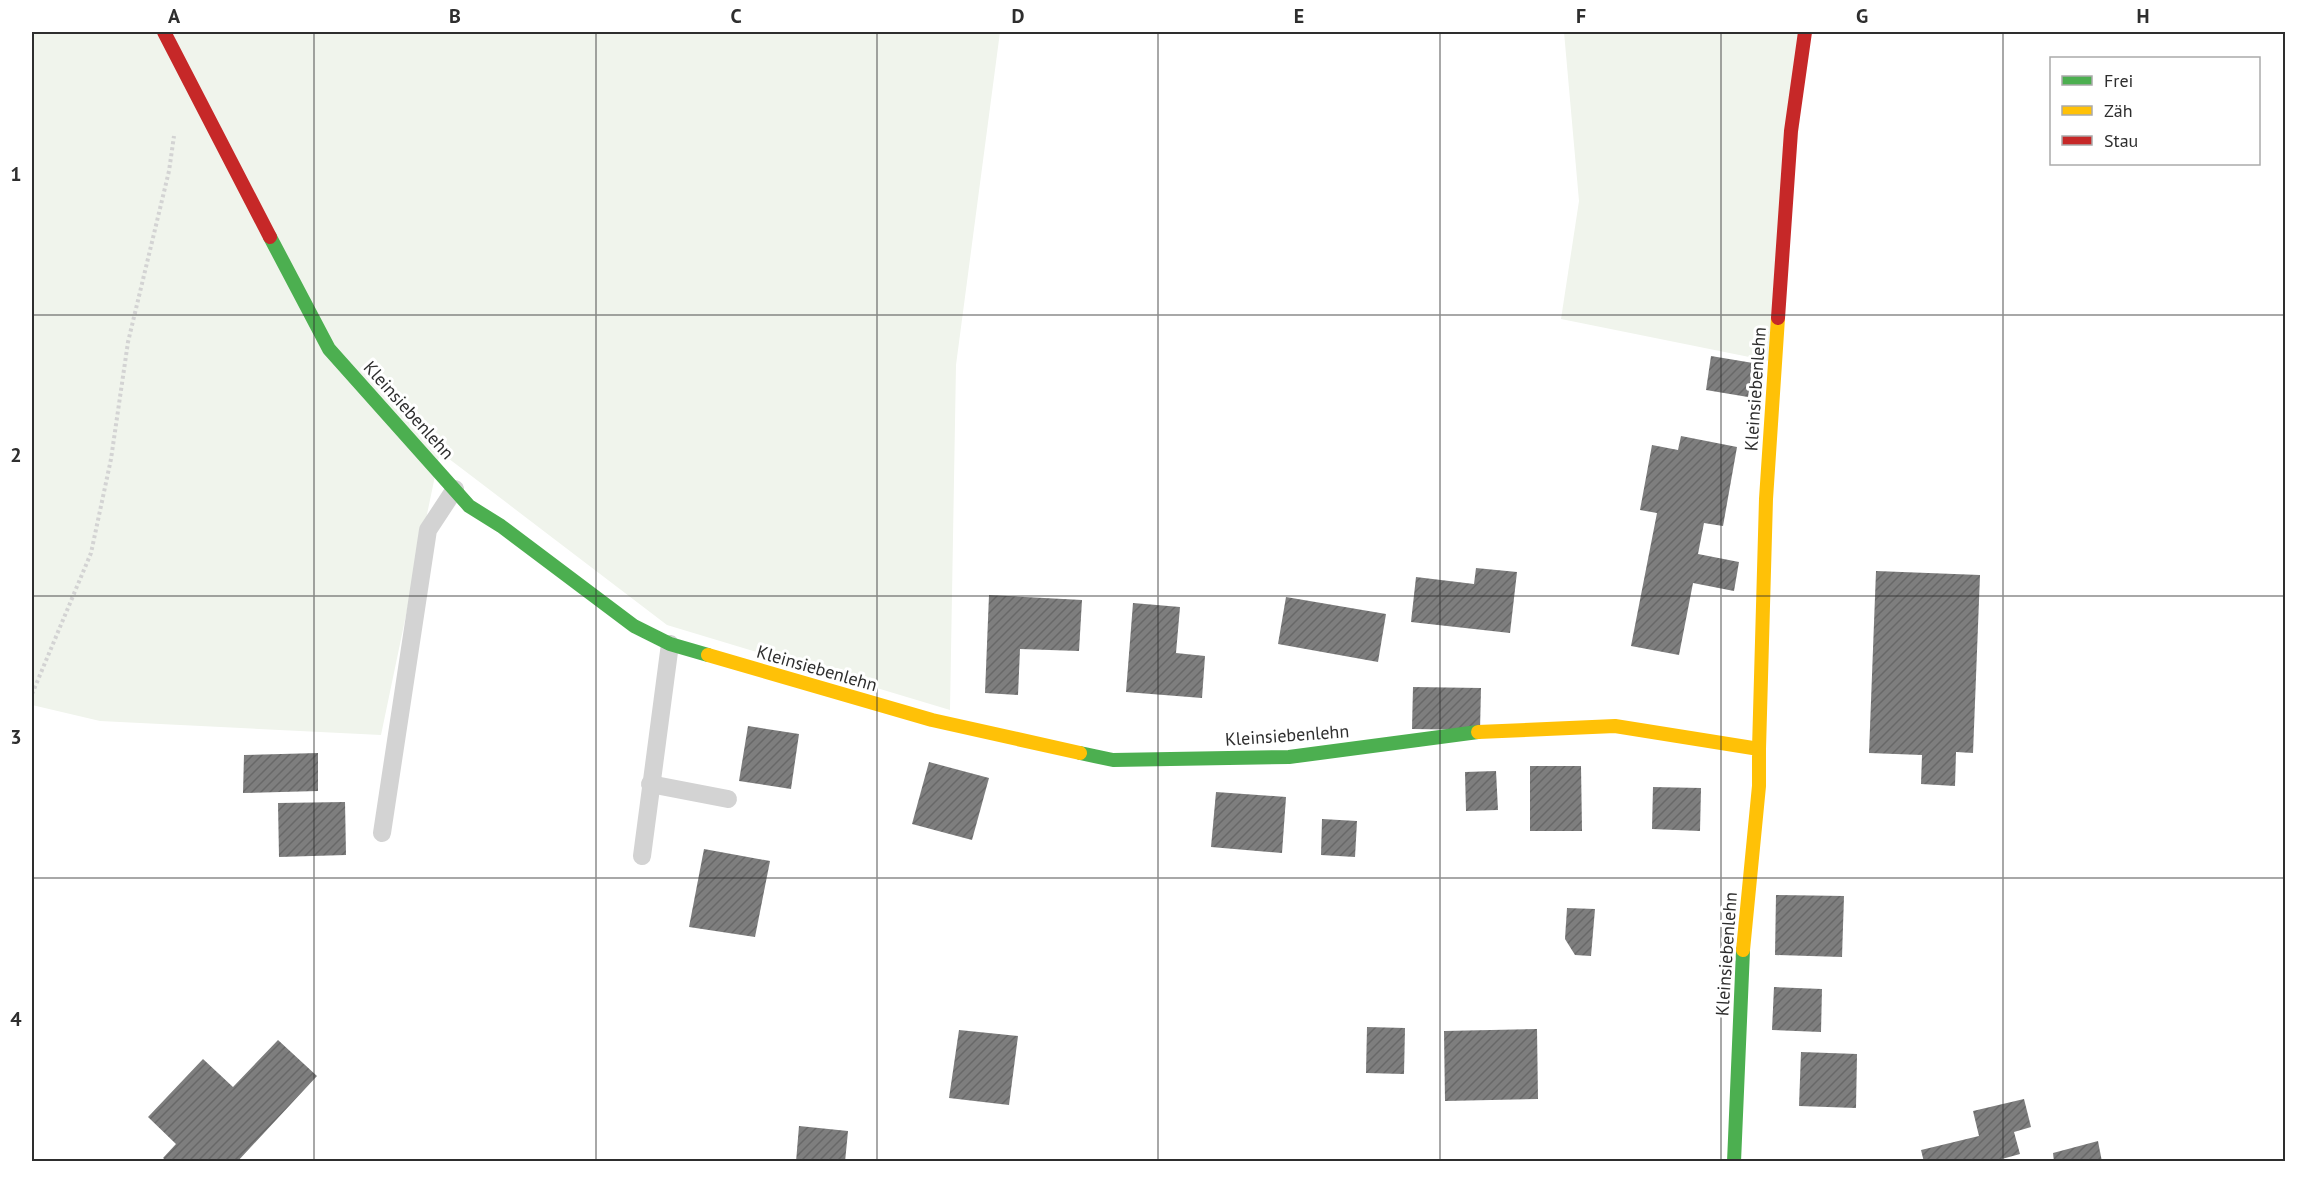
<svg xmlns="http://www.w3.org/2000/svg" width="2317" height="1193" viewBox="0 0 2317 1193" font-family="'PT Sans',sans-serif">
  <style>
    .grass { fill: #f0f4ec }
    .building { fill: url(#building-hatch) }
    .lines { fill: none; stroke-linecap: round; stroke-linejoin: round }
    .path { stroke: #d3d3d3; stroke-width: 4; stroke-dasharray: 3 3; stroke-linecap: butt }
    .lane { stroke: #d3d3d3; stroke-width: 18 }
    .fast { stroke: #4caf50; stroke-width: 14 }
    .slow { stroke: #ffc107; stroke-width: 14 }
    .jam { stroke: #c62828; stroke-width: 14 }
    .grid { fill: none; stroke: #2e2e2e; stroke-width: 1.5; stroke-opacity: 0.55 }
    .labels { text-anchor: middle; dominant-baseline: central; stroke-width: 6; stroke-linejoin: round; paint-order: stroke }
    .street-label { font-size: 18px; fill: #2e2e2e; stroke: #fff }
    .neatline { fill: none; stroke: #2e2e2e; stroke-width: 2 }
    .grid-label { font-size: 20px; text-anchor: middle; font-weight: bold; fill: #2e2e2e }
  </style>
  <defs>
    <pattern id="building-hatch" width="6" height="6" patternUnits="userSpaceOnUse" patternTransform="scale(1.5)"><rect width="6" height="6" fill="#7e7e7e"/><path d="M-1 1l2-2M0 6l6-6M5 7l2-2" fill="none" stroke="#686868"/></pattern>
  </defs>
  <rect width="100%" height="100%" fill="#fff"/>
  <g class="grass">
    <path d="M32,32H1000L956,365L950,710L667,625L440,452L381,735L100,721L32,705Z"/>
    <path d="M1564,32H1809L1774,362L1561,319L1579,201Z"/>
  </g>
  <g class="building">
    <path d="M1711,356L1753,363L1748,397L1706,390Z"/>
    <path d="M1681,436L1737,447L1723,526L1704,523L1698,554L1739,562L1734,591L1693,583L1679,655L1631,646L1657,513L1640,510L1652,445L1678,450Z"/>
    <path d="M1476,568L1517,572L1510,633L1411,622L1416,577L1474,584Z"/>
    <path d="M1876,571L1980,575L1973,753L1956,752L1955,786L1921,784L1922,755L1869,753Z"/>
    <path d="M989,595L1082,600L1079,651L1020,649L1018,695L985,693Z"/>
    <path d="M1286,597L1386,614L1378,662L1278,644Z"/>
    <path d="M1133,603L1180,607L1176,653L1205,656L1202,698L1126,692Z"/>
    <path d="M1413,687L1481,688L1480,730L1412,729Z"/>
    <path d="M748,726L799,734L791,789L739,781Z"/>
    <path d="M318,753V791L243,793L244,755Z"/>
    <path d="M929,762L989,778L972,840L912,824Z"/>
    <path d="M1530,766H1581L1582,831H1530Z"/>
    <path d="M1496,771L1498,810L1466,811L1465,772Z"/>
    <path d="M1653,787L1701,788L1700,831L1652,829Z"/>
    <path d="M1216,792L1286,797L1282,853L1211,847Z"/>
    <path d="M345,802L346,855L279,857L278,803Z"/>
    <path d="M1322,819L1357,821L1355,857L1321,855Z"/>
    <path d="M704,849L770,861L755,937L689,927Z"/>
    <path d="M1776,895L1844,896L1842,957L1775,955Z"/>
    <path d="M1567,908L1595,909L1591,956L1575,955L1565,939Z"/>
    <path d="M1774,987L1822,989L1821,1032L1772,1030Z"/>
    <path d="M1367,1027L1405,1028L1404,1074L1366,1073Z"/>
    <path d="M1537,1029L1538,1099L1445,1101L1444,1031Z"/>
    <path d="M959,1030L1018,1036L1009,1105L949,1098Z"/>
    <path d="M278,1040L317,1076L237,1162H168L163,1158L176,1144L148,1117L203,1059L233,1087Z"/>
    <path d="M1801,1052L1857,1054L1856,1108L1799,1106Z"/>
    <path d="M2024,1099L2031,1127L2014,1132L2020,1154L1991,1162H1924L1921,1150L1979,1136L1973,1111Z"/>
    <path d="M799,1126L848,1131L845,1162H796Z"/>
    <path d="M2098,1141L2102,1162H2054L2053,1153Z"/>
  </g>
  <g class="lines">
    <path class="path" d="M32,694L91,553L111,459L128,342L169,171L174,136"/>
    <g class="lane">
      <path d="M650,784L728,799"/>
      <path d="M382,833L428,530L455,489"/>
      <path d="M642,856L670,644"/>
    </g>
    <g class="fast">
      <path d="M270,237L329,349L469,506L501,526L634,626L670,644L708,655"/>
      <path d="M1080,753L1113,760L1289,757L1478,732"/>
      <path d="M1734,1162L1743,950"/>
    </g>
    <g class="slow">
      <path d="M708,655L932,720L1080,753"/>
      <path d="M1478,732L1615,726L1759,749V786L1743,950"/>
      <path d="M1759,749L1766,499L1778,318"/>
    </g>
    <g class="jam">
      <path d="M164,32L270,237"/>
      <path d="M1778,318L1791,131L1805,32"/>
    </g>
  </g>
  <path class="grid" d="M314,32V1162M596,32V1162M877,32V1162M1158,32V1162M1440,32V1162M1721,32V1162M2003,32V1162M32,315H2286M32,596H2286M32,878H2286"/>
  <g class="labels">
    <g class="street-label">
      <text transform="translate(1755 389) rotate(-86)">Kleinsiebenlehn</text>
      <text transform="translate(409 410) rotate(48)">Kleinsiebenlehn</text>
      <text transform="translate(817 668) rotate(16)">Kleinsiebenlehn</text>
      <text transform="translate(1287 735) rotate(-4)">Kleinsiebenlehn</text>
      <text transform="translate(1726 954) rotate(-86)">Kleinsiebenlehn</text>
    </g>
  </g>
  <rect width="2317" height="1193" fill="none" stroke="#ffffff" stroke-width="66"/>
  <rect x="2050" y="57" width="210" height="108" fill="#ffffff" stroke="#ababab" stroke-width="1.5"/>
  <rect x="2062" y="76" width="30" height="9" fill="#4caf50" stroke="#ababab" stroke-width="1.5"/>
  <text x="2104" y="87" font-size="18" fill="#2e2e2e">Frei</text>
  <rect x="2062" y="106" width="30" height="9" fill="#ffc107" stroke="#ababab" stroke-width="1.5"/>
  <text x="2104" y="117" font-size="18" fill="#2e2e2e">Zäh</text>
  <rect x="2062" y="136" width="30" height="9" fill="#c62828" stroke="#ababab" stroke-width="1.5"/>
  <text x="2104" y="147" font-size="18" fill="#2e2e2e">Stau</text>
  <rect x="33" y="33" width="2251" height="1127" class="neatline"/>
  <g class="grid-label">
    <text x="174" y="23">A</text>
    <text x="455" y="23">B</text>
    <text x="736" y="23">C</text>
    <text x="1018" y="23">D</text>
    <text x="1299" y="23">E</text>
    <text x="1581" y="23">F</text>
    <text x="1862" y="23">G</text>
    <text x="2143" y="23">H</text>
    <text x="16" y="181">1</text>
    <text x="16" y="462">2</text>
    <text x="16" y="744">3</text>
    <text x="16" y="1026">4</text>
  </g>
</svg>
